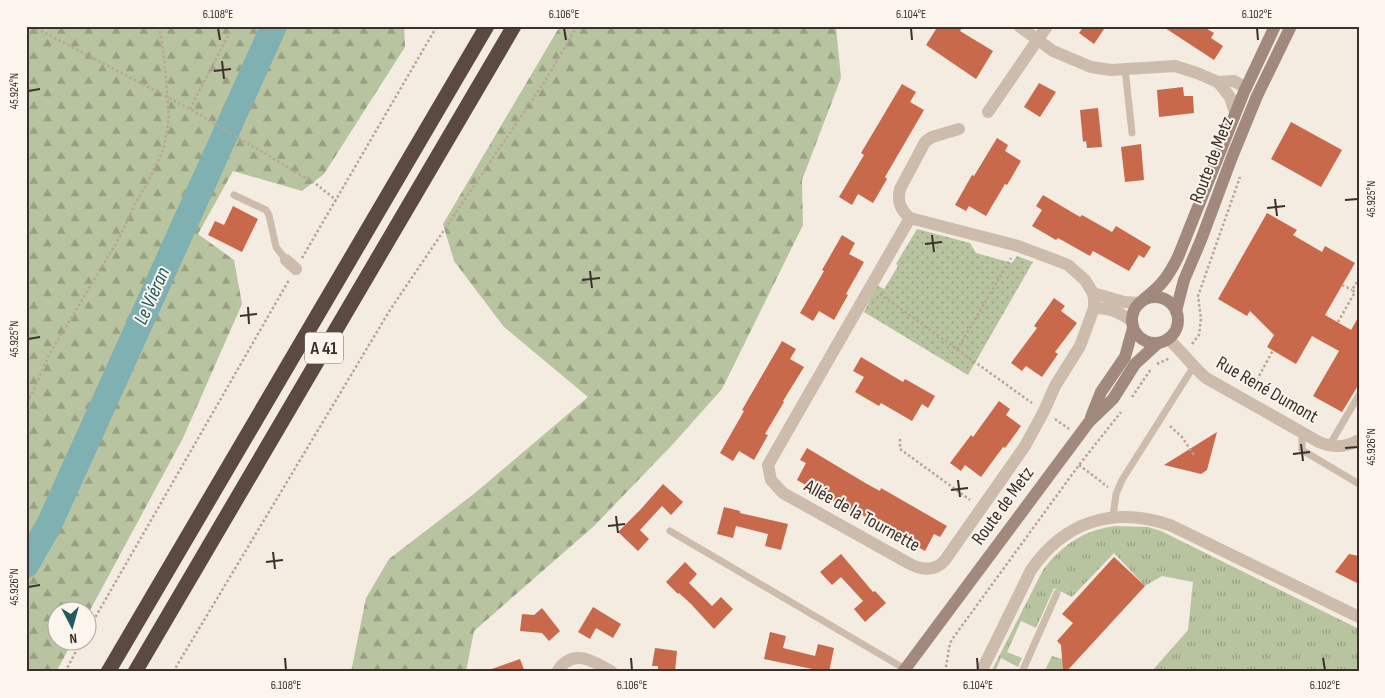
<svg xmlns="http://www.w3.org/2000/svg" width="1385" height="698" viewBox="0 0 1385 698" font-family="'Sofia Sans Condensed',sans-serif">
  <style>
    .grass { fill: url(#grass-tufts) }
    .forest { fill: url(#forest-firs) }
    .park { fill: url(#park-dots) }
    .lines { fill: none; stroke-linecap: round; stroke-linejoin: round }
    .river { stroke: #7fb0b2; stroke-width: 26 }
    .building { fill: #c8694b }
    .path { stroke: #b9a596; stroke-width: 2.5; stroke-dasharray: 2.5 2.5; stroke-linecap: butt }
    .lane { stroke: #cdbbac; stroke-width: 7 }
    .street { stroke: #cdbbac; stroke-width: 12 }
    .secondary { stroke: #a18a7d; stroke-width: 12 }
    .highway { stroke: #5c4a42; stroke-width: 15 }
    .ticks { fill: none; stroke: #3b302b; stroke-width: 2 }
    .labels { text-anchor: middle; dominant-baseline: central; stroke-width: 4; stroke-linejoin: round; paint-order: stroke }
    .shield { fill: #fbf5ee; stroke: #756b66; stroke-width: 1 }
    .shield-label { font-size: 18px; font-weight: bold; fill: #3b302b }
    .street-label { font-size: 19px; fill: #3b302b; stroke: #fbf5ee }
    .water-label { font-size: 20px; font-style: italic; fill: #1f5a5e; stroke: #fbf5ee }
    .neatline { fill: none; stroke: #3b302b; stroke-width: 2 }
    .ticks-label { font-size: 12px; text-anchor: middle; fill: #3b302b }
  </style>
  <defs>
    <pattern id="grass-tufts" width="24" height="20" patternUnits="userSpaceOnUse" patternTransform="scale(1.25)"><rect width="24" height="20" fill="#b8c4a0"/><path d="M3 7l-1-3M5 7V3M7 7l1-3M15 17l-1-3M17 17v-4M19 17l1-3" fill="none" stroke="#97a083"/></pattern>
    <pattern id="forest-firs" width="22" height="20" patternUnits="userSpaceOnUse" patternTransform="scale(1.25)"><rect width="22" height="20" fill="#b8c4a0"/><path d="M5 1l3.5 6h-7zM16 11l3.5 6h-7z" fill="#97a083"/></pattern>
    <pattern id="park-dots" width="8" height="8" patternUnits="userSpaceOnUse" patternTransform="scale(1.25)"><rect width="8" height="8" fill="#b8c4a0"/><path d="M2 2h.1M6 6h.1" fill="none" stroke="#97a083" stroke-width="1.8" stroke-linecap="round"/></pattern>
  </defs>
  <rect width="100%" height="100%" fill="#f4ebe1"/>
  <g class="grass">
    <path d="M1115,526L1148,527L1161,531L1359,629V672H1151L1188,630L1193,582L1162,576L1145,586L1114,553L1072,597L1054,588L1036,628L1021,621L1007,652L1022,658L1018,667L1001,658L995,672H991L1043,570C1062,545 1084,530 1115,526Z"/>
    <path d="M1052,656L1062,659L1063,671L1062,672H1044Z"/>
  </g>
  <g class="forest">
    <path d="M26,26H404L405,47L324,174L302,191L233,171L198,234L234,260L242,304L183,438L88,614V610H58V640L73,641L56,672H26Z"/>
    <path d="M560,26L836,27L841,78L802,180L803,225L722,389L673,444L594,526L474,631L466,672H351L366,598L389,559L475,493L588,397L504,327L454,261L443,224Z"/>
  </g>
  <path class="park" d="M917,229L970,243L976,253L1012,263L1017,256L1033,262L968,375L864,312L877,285L884,289L898,266L896,264Z"/>
  <g class="lines">
    <path class="river" d="M26,565L49,525L274,26"/>
  </g>
  <g class="building">
    <path d="M938,26H963L960,31L993,51L976,79L926,45Z"/>
    <path d="M1084,26H1106L1094,44L1079,33Z"/>
    <path d="M1162,26H1202L1214,33L1211,38L1223,46L1214,60Z"/>
    <path d="M1039,83L1056,92L1040,117L1024,107Z"/>
    <path d="M902,84L916,92L910,102L924,110L885,177L887,179L873,203L858,194L852,205L839,197L864,155L861,153Z"/>
    <path d="M1183,87L1184,96H1193L1194,113L1159,117L1157,90Z"/>
    <path d="M1098,108L1102,147L1087,148L1086,141L1083,142L1080,110Z"/>
    <path d="M1291,122L1342,150L1321,187L1271,159Z"/>
    <path d="M997,138L1008,145L1005,151L1021,161L1007,185L1005,184L986,216L969,206L966,211L955,205L972,175L974,176Z"/>
    <path d="M1141,144L1144,180L1125,182L1121,147Z"/>
    <path d="M1043,195L1080,217L1082,215L1112,232L1116,226L1151,247L1144,258L1139,255L1129,271L1093,251L1090,256L1058,238L1056,240L1032,226L1042,210L1036,206Z"/>
    <path d="M233,206L258,219L242,252L208,235L215,221L224,225Z"/>
    <path d="M1267,213L1297,230L1293,235L1322,252L1325,246L1355,263L1325,315L1351,330L1359,316V384L1342,412L1313,396L1339,351L1312,336L1296,364L1267,347L1274,335L1250,311L1247,316L1218,299Z"/>
    <path d="M842,235L855,243L849,254L864,262L846,294L848,295L834,320L819,311L813,321L800,313L824,271L822,270Z"/>
    <path d="M1054,298L1065,306L1061,311L1077,323L1055,352L1058,354L1042,377L1026,366L1022,371L1011,363L1037,328L1034,326Z"/>
    <path d="M782,341L796,349L790,359L804,367L783,401L784,402L765,434L768,435L754,460L739,451L733,461L720,453L744,411L742,410Z"/>
    <path d="M861,357L903,382L905,379L935,396L928,408L922,404L912,421L881,403L879,406L855,392L864,377L853,371Z"/>
    <path d="M999,401L1010,409L1006,415L1021,426L1005,448L1003,447L981,477L965,465L961,471L950,463L971,435L973,437Z"/>
    <path d="M1217,432L1207,470L1201,474L1164,465Z"/>
    <path d="M807,448L867,484L880,491L881,488L947,526L940,537L934,534L925,551L900,537L901,535L888,530L857,512L856,514L797,480L806,463L800,460Z"/>
    <path d="M663,484L683,502L671,515L662,506L640,530L649,539L638,551L618,532L641,509Z"/>
    <path d="M724,507L740,511V513L788,524L781,550L765,546L768,534L736,526L733,538L717,534Z"/>
    <path d="M841,554L873,592L875,591L886,603L865,622L854,609L863,601L841,577L832,585L820,572Z"/>
    <path d="M1349,554L1359,556V584L1335,572Z"/>
    <path d="M1114,557L1145,586L1066,672H1063L1061,645L1057,641L1073,623L1062,614Z"/>
    <path d="M685,562L697,574L689,583L712,606L721,597L733,609L714,629L691,604L679,593L678,594L666,582Z"/>
    <path d="M593,607L621,624L613,638L596,628L590,639L578,632Z"/>
    <path d="M542,608L560,631L549,641L542,633L520,631L522,614L534,615Z"/>
    <path d="M770,632L786,636L783,648L815,656L818,644L834,648L829,672H811L812,669L764,659Z"/>
    <path d="M655,648L677,651L675,672H658V666H652Z"/>
    <path d="M520,659L525,672H489V670Z"/>
  </g>
  <g class="lines">
    <g class="path">
      <path d="M32,26L190,109L316,184L336,200"/>
      <path d="M190,109L233,26"/>
      <path d="M302,258L437,26"/>
      <path d="M1342,285L1352,290"/>
      <path d="M880,294L1032,403"/>
      <path d="M1338,322L1355,292L1352,290L1359,279"/>
      <path d="M1192,344L1199,335L1201,319L1198,296L1240,177"/>
      <path d="M957,350L1011,258"/>
      <path d="M1157,364L1170,358"/>
      <path d="M1252,389L1273,350"/>
      <path d="M1132,397L1151,369"/>
      <path d="M26,402L31,396L49,355L118,240L137,200L148,182L164,148L169,118L164,56L159,26"/>
      <path d="M1055,419L1069,429"/>
      <path d="M1170,426L1182,437L1194,455"/>
      <path d="M900,439V449L970,500"/>
      <path d="M1079,465L1108,487"/>
      <path d="M88,630L289,280"/>
      <path d="M65,672L82,640"/>
      <path d="M173,672L390,310L545,81L577,26"/>
      <path d="M945,672L950,643L953,638L1079,465L1121,412"/>
    </g>
    <g class="lane">
      <path d="M1125,69L1132,133"/>
      <path d="M234,195L266,210L269,215L276,247L286,260"/>
      <path d="M1302,432V450L1359,484"/>
      <path d="M1329,446L1359,395"/>
      <path d="M1113,517L1116,494L1122,480L1194,366"/>
      <path d="M670,531L905,669"/>
      <path d="M1022,672L1057,593"/>
    </g>
    <g class="street">
      <path d="M1019,26L1053,51L1091,67L1111,70L1175,66L1197,73L1218,82L1230,97L1235,112"/>
      <path d="M1218,82L1234,81L1246,88"/>
      <path d="M988,112L1047,26"/>
      <path d="M910,218L768,465L771,480L783,493L910,564C922,570 935,572 945,560L1025,446L1044,411L1055,386L1080,346L1094,308V300L1093,293L1085,280L1068,265L1058,261L1018,246L910,218C900,209 897,202 900,189L925,142L932,137L959,129"/>
      <path d="M286,260L296,269"/>
      <path d="M1093,293L1124,302L1140,303"/>
      <path d="M1094,308C1110,308 1119,312 1132,321"/>
      <path d="M1168,339C1182,351 1192,366 1206,378L1319,442C1333,448 1345,448 1359,440"/>
      <path d="M557,672C572,647 594,661 612,672"/>
      <path d="M981,672L1031,570C1065,521 1113,506 1170,525L1359,617"/>
    </g>
    <g class="secondary">
      <circle cx="1155" cy="320" r="23"/>
      <path d="M1144,299C1161,286 1168,277 1178,257L1244,92L1275,26"/>
      <path d="M1176,311L1184,280L1201,240L1232,157L1257,96L1291,26"/>
      <path d="M1091,417L1101,392L1125,357L1133,328"/>
      <path d="M903,672L1089,422L1113,399L1135,364L1158,343"/>
    </g>
    <g class="highway">
      <path d="M108,672L487,26"/>
      <path d="M135,672L514,26"/>
    </g>
  </g>
  <path class="ticks" d="M218,28L220,40M564,28L566,40M911,28L912,40M1257,28L1258,40M222,61L224,79M214,71L231,69M28,91L40,89M1275,199L1277,216M1345,200L1358,199M1267,208L1285,206M932,235L934,252M925,244L942,242M590,271L592,288M582,280L600,278M248,307L249,324M240,316L257,314M28,339L40,337M1301,444L1303,461M1345,448L1358,447M1293,454L1310,452M958,480L960,497M951,490L968,488M616,516L618,533M608,526L625,524M273,552L275,569M266,562L283,560M28,587L40,585M285,658L286,670M631,658L632,670M977,658L978,670M1323,658L1325,670"/>
  <g class="labels">
    <rect class="shield" x="305" y="332.5" width="38" height="31" rx="4"/>
    <g class="shield-label">
      <text x="324" y="348">A 41</text>
    </g>
    <g class="street-label">
      <text transform="translate(1212 160) rotate(-69)">Route de Metz</text>
      <text transform="translate(1267 390) rotate(30)">Rue René Dumont</text>
      <text transform="translate(1003 506) rotate(-54)">Route de Metz</text>
      <text transform="translate(862 516) rotate(29)">Allée de la Tournette</text>
    </g>
    <g class="water-label">
      <text transform="translate(152 296) rotate(-66)">Le Viéran</text>
    </g>
  </g>
  <rect width="1385" height="698" fill="none" stroke="#fbf5ee" stroke-width="55"/>
  <g transform="translate(72 626) rotate(174)"><circle r="24" fill="#fbf5ee" stroke="#aea6a0"/>
  <path d="M0-4L9 19L0 12L-9 19Z" fill="#1f5a5e"/>
  <text y="-8" font-size="14" font-weight="bold" text-anchor="middle" fill="#3b302b">N</text>
  </g>
  <rect x="28" y="28" width="1330" height="642" class="neatline"/>
  <g class="ticks-label">
    <text x="218" y="18">6.108°E</text>
    <text x="564" y="18">6.106°E</text>
    <text x="911" y="18">6.104°E</text>
    <text x="1257" y="18">6.102°E</text>
    <text transform="translate(14 91) rotate(-90)" y="4">45.924°N</text>
    <text transform="translate(1371 199) rotate(-90)" y="4">45.925°N</text>
    <text transform="translate(14 339) rotate(-90)" y="4">45.925°N</text>
    <text transform="translate(1371 447) rotate(-90)" y="4">45.926°N</text>
    <text transform="translate(14 587) rotate(-90)" y="4">45.926°N</text>
    <text x="286" y="689">6.108°E</text>
    <text x="632" y="689">6.106°E</text>
    <text x="978" y="689">6.104°E</text>
    <text x="1325" y="689">6.102°E</text>
  </g>
</svg>
